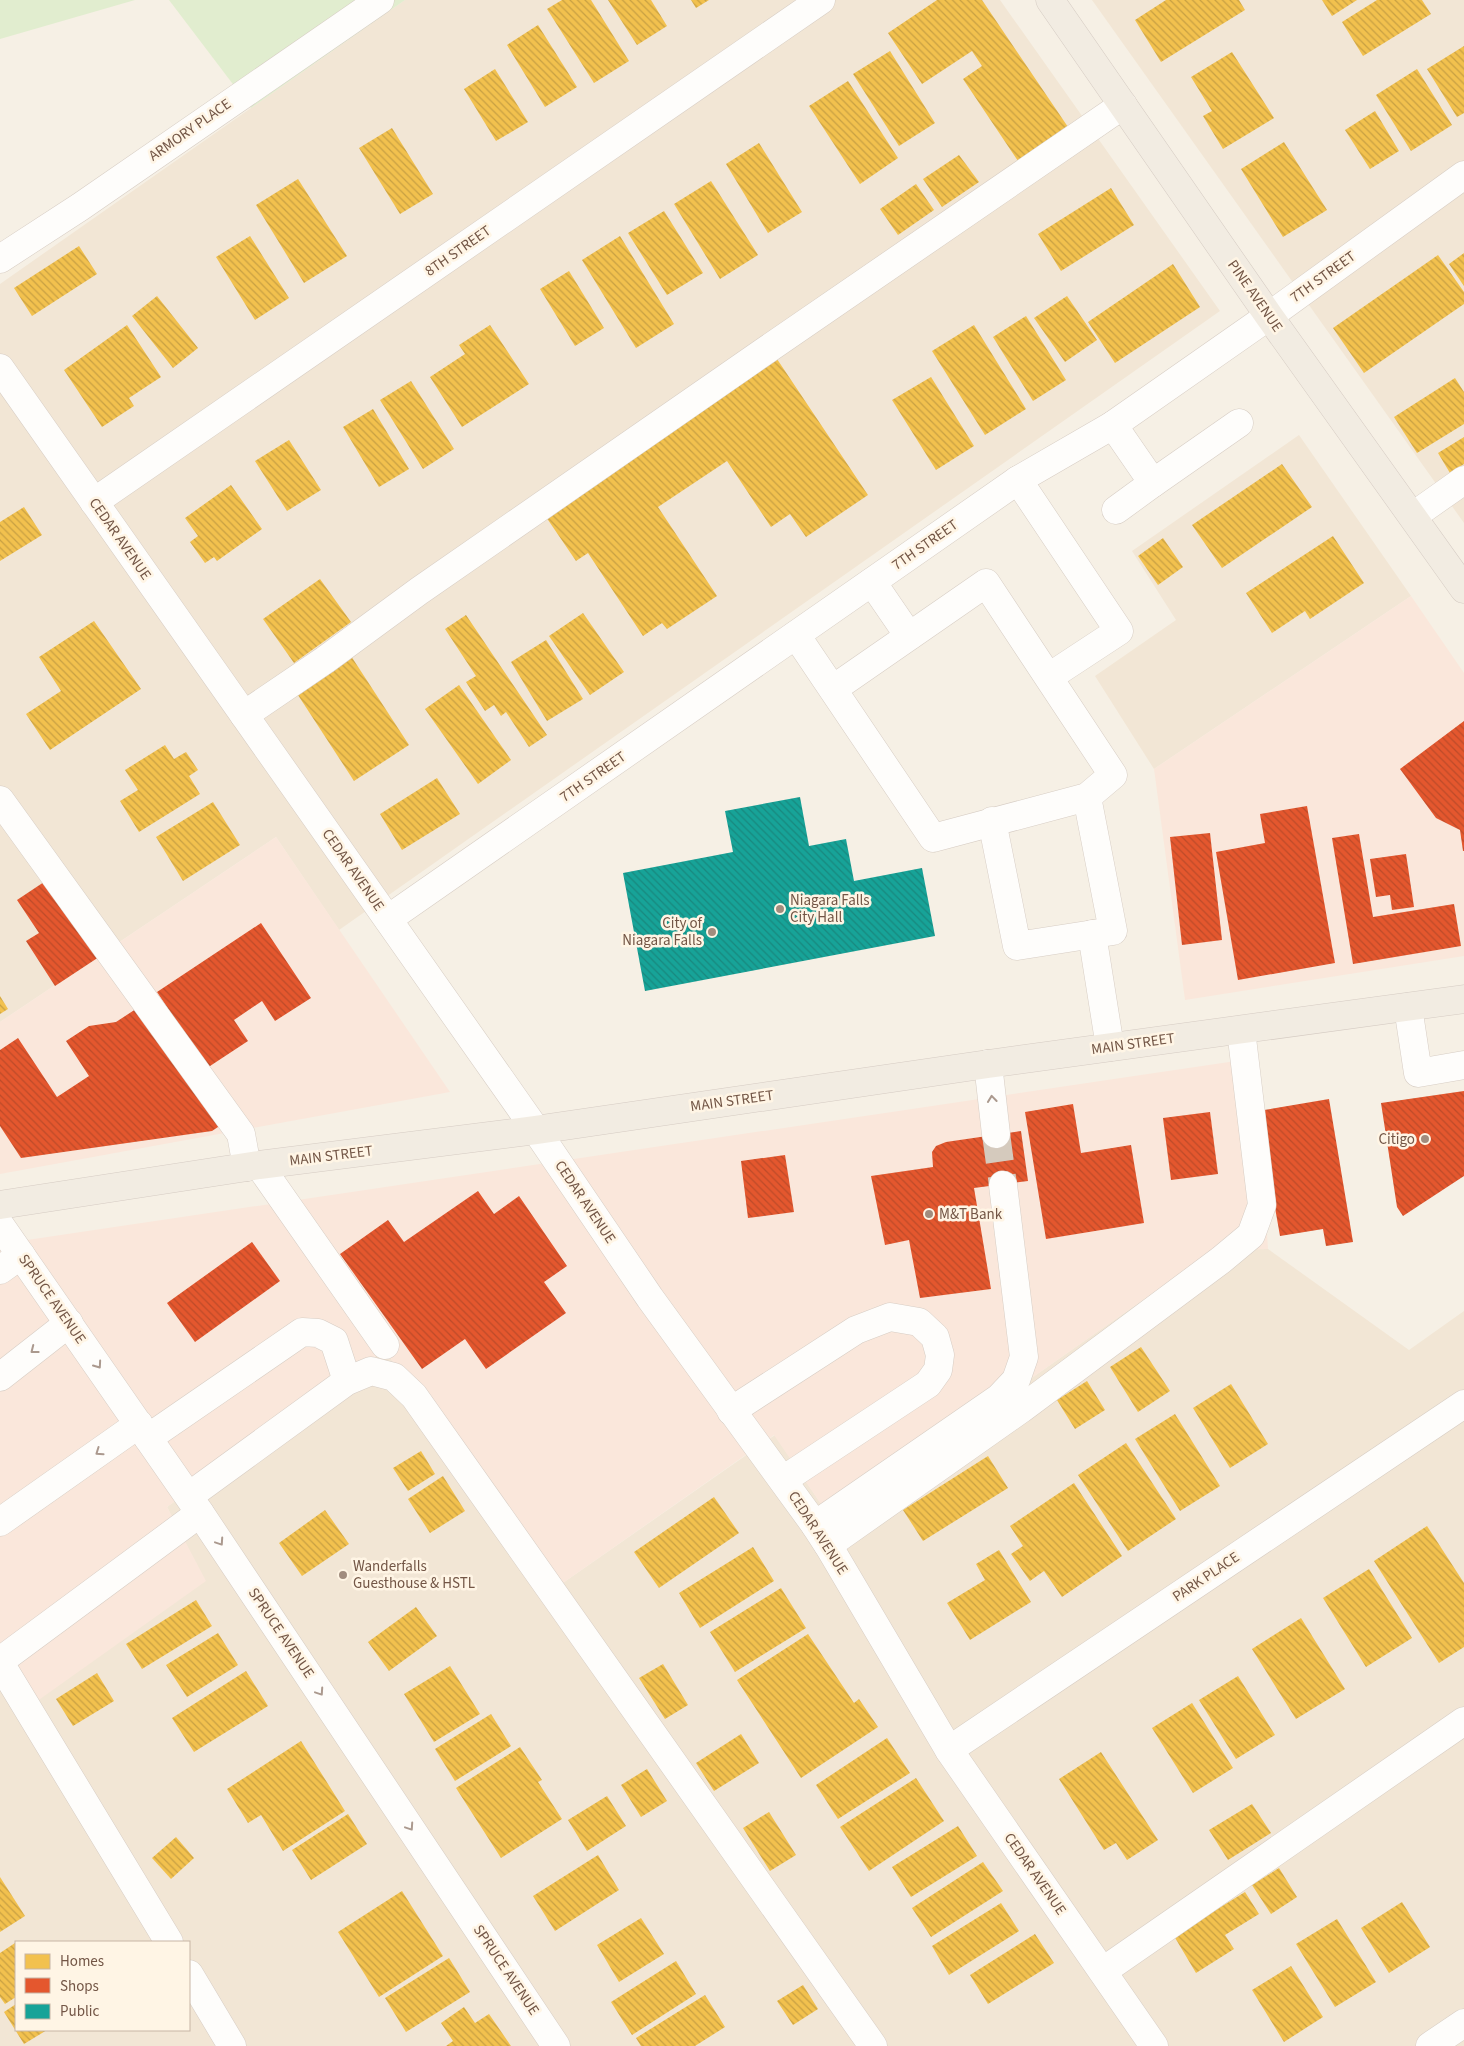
<svg xmlns="http://www.w3.org/2000/svg" width="1464" height="2046" viewBox="0 0 1464 2046" font-family="'Source Sans 3',sans-serif">
  <style>
    .residential { fill: #f2e6d5; fill-rule: evenodd }
    .commercial { fill: #fae7db }
    .grass { fill: #e1edcf }
    .homes { fill: url(#homes-back-hatch) }
    .shops { fill: url(#shops-back-hatch) }
    .public { fill: url(#public-back-hatch) }
    .lines { fill: none; stroke-linecap: round; stroke-linejoin: round }
    .minor-tunnel { stroke: #d5cabd; stroke-width: 28; stroke-dasharray: 28 14; stroke-linecap: butt }
    .minor-casing { stroke: #d7cdc4; stroke-width: 29 }
    .major-casing { stroke: #d5cbc3; stroke-width: 29 }
    .minor { stroke: #fefdfb; stroke-width: 28 }
    .major { stroke: #f2ece2; stroke-width: 28 }
    .oneway { stroke: #ab998e }
    .poi-dot { fill: #a18c7e; stroke: #fff5e5; stroke-width: 2 }
    .labels { text-anchor: middle; dominant-baseline: central; stroke-width: 5; stroke-linejoin: round; paint-order: stroke }
    .street-label { font-size: 15px; fill: #735646; stroke: #fff5e5 }
    .poi-label { font-size: 15px; fill: #735646; stroke: #fff5e5; text-anchor: start }
  </style>
  <defs>
    <pattern id="homes-back-hatch" width="6" height="6" patternUnits="userSpaceOnUse" patternTransform="scale(1.25)"><rect width="6" height="6" fill="#f2c14e"/><path d="M-1 5l2 2M0 0l6 6M5-1l2 2" fill="none" stroke="#c8a043"/></pattern>
    <pattern id="shops-back-hatch" width="6" height="6" patternUnits="userSpaceOnUse" patternTransform="scale(1.25)"><rect width="6" height="6" fill="#e4572e"/><path d="M-1 5l2 2M0 0l6 6M5-1l2 2" fill="none" stroke="#bd4b29"/></pattern>
    <pattern id="public-back-hatch" width="6" height="6" patternUnits="userSpaceOnUse" patternTransform="scale(1.25)"><rect width="6" height="6" fill="#17a398"/><path d="M-1 5l2 2M0 0l6 6M5-1l2 2" fill="none" stroke="#19887e"/></pattern>
  </defs>
  <rect width="100%" height="100%" fill="#f6f0e5"/>
  <g class="residential">
    <path d="M405,0H1000L1220,311L339,930L276,837L0,1022V284Z"/>
    <path d="M1092,0H1464V523Z"/>
    <path d="M1299,435L1411,596L1154,769L1095,676L1176,620L1132,551Z"/>
    <path d="M1268,1249L1409,1350L1464,1311V2046H0V1680L205,1581L167,1507L384,1350L560,1585L775,1435L831,1519L1214,1250ZM16,1942H189V2030H16Z"/>
  </g>
  <g class="commercial">
    <path d="M1411,596L1464,673V956L1185,1000L1154,769Z"/>
    <path d="M276,837L450,1092L0,1174V1022Z"/>
    <path d="M1256,1058L1268,1249L1214,1250L831,1519L774,1435L560,1585L384,1350L167,1507L206,1581L19,1714L0,1680V1244Z"/>
  </g>
  <g class="grass">
    <path d="M0,0H135L0,39Z"/>
    <path d="M169,0H405L251,108Z"/>
  </g>
  <g class="homes">
    <path d="M562,0H591L629,61L594,83L547,9Z"/>
    <path d="M608,0H651L667,26L637,45Z"/>
    <path d="M691,0H709L696,8Z"/>
    <path d="M937,0H982L1068,127L1018,161L963,79L982,66L972,51L922,84L888,33Z"/>
    <path d="M1166,0H1239L1245,10L1161,62L1135,20Z"/>
    <path d="M1322,0H1357L1332,16Z"/>
    <path d="M1377,0H1422L1431,14L1363,56L1342,22Z"/>
    <path d="M538,25L577,87L545,107L507,45Z"/>
    <path d="M1464,46V113L1457,117L1427,69Z"/>
    <path d="M890,51L935,123L899,146L853,74Z"/>
    <path d="M1232,52L1274,118L1223,149L1203,116L1212,111L1191,77Z"/>
    <path d="M495,69L528,122L496,141L464,89Z"/>
    <path d="M1417,69L1452,125L1411,151L1376,95Z"/>
    <path d="M848,81L898,158L860,184L809,106Z"/>
    <path d="M1375,111L1399,151L1370,169L1345,130Z"/>
    <path d="M392,128L433,194L400,214L359,148Z"/>
    <path d="M1284,142L1327,210L1283,237L1241,169Z"/>
    <path d="M759,143L802,212L768,233L726,164Z"/>
    <path d="M959,155L979,182L942,207L923,179Z"/>
    <path d="M298,179L347,256L304,283L256,205Z"/>
    <path d="M711,181L758,255L720,279L674,204Z"/>
    <path d="M916,184L934,210L898,235L880,209Z"/>
    <path d="M1111,188L1134,225L1061,271L1038,234Z"/>
    <path d="M664,211L703,273L667,295L628,233Z"/>
    <path d="M250,236L289,298L255,320L216,257Z"/>
    <path d="M620,236L674,324L636,348L582,260Z"/>
    <path d="M79,246L97,274L32,316L14,288Z"/>
    <path d="M1464,253V286L1449,264Z"/>
    <path d="M1438,255L1464,292V304L1364,373L1333,328Z"/>
    <path d="M1173,264L1200,307L1115,363L1088,322Z"/>
    <path d="M569,271L604,328L575,346L540,289Z"/>
    <path d="M157,296L198,348L173,368L132,316Z"/>
    <path d="M1067,296L1097,340L1065,362L1034,318Z"/>
    <path d="M1026,316L1066,380L1033,401L993,337Z"/>
    <path d="M127,325L161,377L129,398L134,406L102,427L64,370Z"/>
    <path d="M490,325L529,384L462,427L430,377L465,354L459,345Z"/>
    <path d="M974,325L1026,409L985,435L932,351Z"/>
    <path d="M777,359L868,495L806,537L790,514L771,527L727,461L658,507L717,596L667,629L662,623L643,636L588,553L576,561L544,514Z"/>
    <path d="M931,377L974,446L936,470L892,400Z"/>
    <path d="M1455,378L1464,392V424L1417,453L1394,417Z"/>
    <path d="M411,381L454,449L423,469L380,400Z"/>
    <path d="M373,409L409,469L379,487L343,427Z"/>
    <path d="M1464,437V464L1450,473L1438,453Z"/>
    <path d="M289,440L321,490L287,511L255,461Z"/>
    <path d="M1282,464L1312,507L1222,568L1192,525Z"/>
    <path d="M231,485L262,529L217,561L214,557L205,563L190,542L198,536L185,518Z"/>
    <path d="M24,507L42,535L0,561V522Z"/>
    <path d="M1333,536L1364,583L1310,619L1305,611L1272,633L1246,593Z"/>
    <path d="M1163,538L1183,567L1158,585L1138,556Z"/>
    <path d="M320,579L351,622L294,663L263,619Z"/>
    <path d="M583,613L624,672L590,695L549,636Z"/>
    <path d="M466,615L547,735L529,747L506,712L501,716L494,705L485,711L466,682L476,676L445,629Z"/>
    <path d="M94,621L141,689L50,750L26,714L61,691L39,657Z"/>
    <path d="M546,640L583,699L547,721L511,662Z"/>
    <path d="M351,656L409,745L354,781L296,692Z"/>
    <path d="M459,685L511,760L478,784L425,709Z"/>
    <path d="M165,745L174,759L186,752L198,770L189,776L200,794L139,832L120,801L138,790L125,770Z"/>
    <path d="M437,778L460,814L402,850L380,814Z"/>
    <path d="M213,802L240,845L183,881L156,837Z"/>
    <path d="M0,996L8,1009L0,1014Z"/>
    <path d="M1141,1347L1170,1391L1138,1412L1110,1367Z"/>
    <path d="M1087,1381L1105,1410L1075,1429L1057,1400Z"/>
    <path d="M1231,1384L1268,1444L1230,1468L1193,1408Z"/>
    <path d="M1175,1414L1220,1486L1180,1511L1135,1439Z"/>
    <path d="M1126,1443L1176,1519L1128,1551L1078,1475Z"/>
    <path d="M421,1451L435,1474L408,1491L393,1468Z"/>
    <path d="M988,1456L1008,1488L923,1541L903,1510Z"/>
    <path d="M443,1476L465,1511L430,1533L408,1499Z"/>
    <path d="M1074,1483L1122,1556L1062,1597L1044,1571L1030,1581L1011,1554L1023,1546L1010,1526Z"/>
    <path d="M714,1497L739,1533L659,1588L634,1552Z"/>
    <path d="M325,1510L349,1544L302,1576L279,1543Z"/>
    <path d="M1427,1526L1464,1583V1647L1439,1663L1374,1561Z"/>
    <path d="M753,1547L774,1581L700,1628L679,1593Z"/>
    <path d="M999,1550L1031,1602L970,1640L947,1603L985,1580L976,1564Z"/>
    <path d="M1369,1569L1412,1638L1366,1667L1323,1598Z"/>
    <path d="M781,1588L806,1628L735,1672L710,1632Z"/>
    <path d="M196,1600L212,1626L142,1669L126,1644Z"/>
    <path d="M416,1607L437,1636L389,1671L368,1642Z"/>
    <path d="M1301,1618L1345,1689L1296,1719L1252,1649Z"/>
    <path d="M218,1633L238,1665L187,1697L166,1665Z"/>
    <path d="M808,1634L854,1703L859,1699L878,1727L801,1778L737,1680Z"/>
    <path d="M663,1664L688,1705L665,1719L639,1678Z"/>
    <path d="M450,1666L480,1714L434,1742L404,1694Z"/>
    <path d="M246,1671L268,1706L194,1752L172,1718Z"/>
    <path d="M97,1673L114,1701L73,1726L56,1699Z"/>
    <path d="M1238,1676L1275,1735L1236,1759L1199,1700Z"/>
    <path d="M1192,1703L1233,1768L1193,1793L1152,1728Z"/>
    <path d="M491,1714L511,1746L455,1781L435,1749Z"/>
    <path d="M741,1734L759,1763L714,1791L696,1763Z"/>
    <path d="M887,1738L910,1773L838,1819L816,1785Z"/>
    <path d="M301,1741L345,1811L283,1851L261,1815L248,1823L227,1789Z"/>
    <path d="M520,1747L542,1780L538,1782L562,1819L501,1858L456,1788Z"/>
    <path d="M1101,1752L1158,1840L1127,1860L1116,1843L1104,1850L1059,1779Z"/>
    <path d="M647,1769L667,1801L641,1817L621,1785Z"/>
    <path d="M916,1778L944,1821L869,1871L840,1827Z"/>
    <path d="M607,1796L626,1826L587,1851L568,1820Z"/>
    <path d="M1252,1804L1271,1833L1228,1860L1209,1830Z"/>
    <path d="M769,1812L796,1855L770,1871L743,1828Z"/>
    <path d="M348,1814L367,1844L311,1880L292,1850Z"/>
    <path d="M958,1826L977,1856L911,1897L892,1867Z"/>
    <path d="M176,1837L194,1858L171,1879L152,1858Z"/>
    <path d="M598,1855L619,1890L555,1931L533,1896Z"/>
    <path d="M983,1862L1003,1891L931,1937L912,1908Z"/>
    <path d="M1279,1868L1297,1897L1271,1914L1252,1885Z"/>
    <path d="M0,1877L25,1916L0,1932Z"/>
    <path d="M402,1891L443,1956L379,1997L338,1932Z"/>
    <path d="M1245,1892L1259,1914L1225,1935L1234,1949L1196,1973L1174,1936Z"/>
    <path d="M1402,1902L1430,1947L1389,1973L1361,1928Z"/>
    <path d="M1001,1903L1019,1931L949,1975L932,1946Z"/>
    <path d="M641,1918L664,1954L619,1982L597,1945Z"/>
    <path d="M1337,1919L1376,1982L1335,2007L1296,1944Z"/>
    <path d="M1035,1934L1054,1963L988,2004L970,1975Z"/>
    <path d="M15,1943L16,1946V1997L5,2004L0,1997V1953Z"/>
    <path d="M449,1958L470,1992L406,2032L385,1998Z"/>
    <path d="M676,1961L696,1994L632,2035L611,2002Z"/>
    <path d="M1291,1966L1323,2017L1284,2042L1252,1990Z"/>
    <path d="M803,1985L818,2009L793,2025L777,2001Z"/>
    <path d="M705,1995L725,2027L695,2046H641L636,2038Z"/>
    <path d="M16,2004V2030H47L24,2044L4,2012Z"/>
    <path d="M464,2007L475,2023L489,2014L511,2046H446L453,2041L441,2023Z"/>
  </g>
  <g class="shops">
    <path d="M1464,721V851H1463L1460,830L1436,818L1400,769Z"/>
    <path d="M1307,806L1335,963L1238,980L1216,852L1265,843L1260,814Z"/>
    <path d="M1210,833L1222,940L1182,945L1170,837Z"/>
    <path d="M1359,834L1373,917L1454,904L1461,946L1353,964L1332,838Z"/>
    <path d="M1406,854L1414,907L1392,910L1390,895L1376,897L1370,859Z"/>
    <path d="M44,882L102,955L55,986L26,941L39,933L17,900Z"/>
    <path d="M261,923L311,998L275,1021L262,1001L234,1020L248,1041L207,1068L157,992Z"/>
    <path d="M142,1005L221,1125L212,1131L21,1158L0,1126V1050L18,1038L57,1097L89,1076L66,1041L89,1026L116,1022Z"/>
    <path d="M1464,1091V1176L1403,1216L1397,1207L1381,1103Z"/>
    <path d="M1329,1099L1353,1242L1326,1246L1323,1229L1280,1236L1258,1111Z"/>
    <path d="M1073,1104L1081,1153L1131,1145L1144,1223L1046,1239L1025,1112Z"/>
    <path d="M1210,1112L1218,1174L1171,1180L1163,1118Z"/>
    <path d="M1021,1131L1028,1181L974,1188L991,1289L920,1298L909,1240L885,1245L871,1176L933,1167L932,1152L936,1146L946,1142Z"/>
    <path d="M785,1155L794,1212L748,1218L741,1161Z"/>
    <path d="M478,1191L494,1214L519,1196L567,1266L544,1282L566,1313L486,1369L465,1339L422,1369L340,1254L388,1220L404,1242Z"/>
    <path d="M252,1242L280,1281L195,1342L167,1303Z"/>
  </g>
  <path class="public" d="M800,797L809,846L846,839L854,881L922,868L935,936L645,991L623,873L733,852L725,811Z"/>
  <g class="lines">
    <path class="minor-tunnel" d="M996,1134L1003,1185"/>
    <defs>
      <g id="minor">
        <path d="M0,259L80,207L380,0"/>
        <path d="M0,368L536,1130L650,1298L815,1525L828,1545L949,1750L1154,2046"/>
        <path d="M1113,425L1153,483L1116,510"/>
        <path d="M1018,480L1119,631L1049,677"/>
        <path d="M1153,483L1239,423"/>
        <path d="M94,502L821,0"/>
        <path d="M1413,516L1464,480"/>
        <path d="M872,582L909,636"/>
        <path d="M796,635L933,838L1087,797L1113,775L986,583L833,689"/>
        <path d="M244,715L325,660L419,591L765,351L1123,105"/>
        <path d="M0,800L241,1134L247,1167"/>
        <path d="M992,821L1017,946L1113,931L1087,797"/>
        <path d="M388,919L1018,480L1113,425L1269,316L1464,175"/>
        <path d="M1092,934L1110,1047"/>
        <path d="M1408,1007L1418,1073L1464,1065"/>
        <path d="M988,1064L996,1134"/>
        <path d="M259,1165L385,1345"/>
        <path d="M0,1225L200,1513L556,2046"/>
        <path d="M0,1270L21,1255"/>
        <path d="M0,1377L69,1323"/>
        <path d="M731,1411L856,1330L890,1317L919,1322L935,1337L940,1355L938,1370L928,1384L783,1480"/>
        <path d="M148,1438L302,1332L318,1333L334,1341L347,1381"/>
        <path d="M189,1496L347,1381L371,1371L394,1377L414,1396L873,2046"/>
        <path d="M0,1522L139,1424"/>
        <path d="M815,1525L999,1398L1016,1380L1024,1357L1003,1185"/>
        <path d="M828,1545L1021,1409L1221,1260L1251,1235L1262,1205L1241,1030"/>
        <path d="M0,1661L200,1513"/>
        <path d="M0,1663L169,1942"/>
        <path d="M949,1750L1464,1404"/>
        <path d="M1103,1971L1464,1721"/>
        <path d="M189,1974L232,2046"/>
        <path d="M1430,2046L1464,2023"/>
      </g>
      <g id="major">
        <path d="M1050,0L1269,316L1464,589"/>
        <path d="M0,1205L259,1165L536,1130L988,1064L1464,999"/>
      </g>
    </defs>
    <use href="#minor" class="minor-casing"/>
    <use href="#major" class="major-casing"/>
    <use href="#minor" class="minor"/>
    <use href="#major" class="major"/>
  </g>
  <defs><path id="oneway-chevron" d="M-2-3.5L2.5 0L-2 3.5" fill="none" stroke-width="1.6" stroke-linecap="round" stroke-linejoin="round" transform="scale(1.25)"/></defs>
  <g class="oneway">
    <use href="#oneway-chevron" transform="translate(992 1099) rotate(-96)"/>
    <use href="#oneway-chevron" transform="translate(34 1350) rotate(142)"/>
    <use href="#oneway-chevron" transform="translate(98 1365) rotate(55)"/>
    <use href="#oneway-chevron" transform="translate(99 1452) rotate(145)"/>
    <use href="#oneway-chevron" transform="translate(220 1542) rotate(56)"/>
    <use href="#oneway-chevron" transform="translate(320 1692) rotate(56)"/>
    <use href="#oneway-chevron" transform="translate(410 1827) rotate(56)"/>
  </g>
  <g class="poi-dot">
    <circle cx="780" cy="909" r="5"/>
    <circle cx="712" cy="932" r="5"/>
    <circle cx="1425" cy="1139" r="5"/>
    <circle cx="929" cy="1214" r="5"/>
    <circle cx="343" cy="1575" r="5"/>
  </g>
  <g class="labels">
    <g class="street-label">
      <text transform="translate(190 130) rotate(-35)">ARMORY PLACE</text>
      <text transform="translate(458 251) rotate(-35)">8TH STREET</text>
      <text transform="translate(1323 277) rotate(-36)">7TH STREET</text>
      <text transform="translate(1255 296) rotate(55)">PINE AVENUE</text>
      <text transform="translate(120 539) rotate(55)">CEDAR AVENUE</text>
      <text transform="translate(925 545) rotate(-35)">7TH STREET</text>
      <text transform="translate(593 777) rotate(-35)">7TH STREET</text>
      <text transform="translate(353 870) rotate(55)">CEDAR AVENUE</text>
      <text transform="translate(1133 1044) rotate(-8)">MAIN STREET</text>
      <text transform="translate(732 1101) rotate(-8)">MAIN STREET</text>
      <text transform="translate(331 1156) rotate(-7)">MAIN STREET</text>
      <text transform="translate(585 1202) rotate(56)">CEDAR AVENUE</text>
      <text transform="translate(52 1299) rotate(55)">SPRUCE AVENUE</text>
      <text transform="translate(818 1533) rotate(57)">CEDAR AVENUE</text>
      <text transform="translate(1206 1577) rotate(-34)">PARK PLACE</text>
      <text transform="translate(281 1633) rotate(56)">SPRUCE AVENUE</text>
      <text transform="translate(1035 1874) rotate(55)">CEDAR AVENUE</text>
      <text transform="translate(506 1970) rotate(56)">SPRUCE AVENUE</text>
    </g>
    <g class="poi-label">
      <text x="790" y="900">Niagara Falls<tspan x="790" dy="17">City Hall</tspan></text>
      <text x="702" y="923" text-anchor="end">City of<tspan x="702" dy="17">Niagara Falls</tspan></text>
      <text x="1415" y="1139" text-anchor="end">Citigo</text>
      <text x="939" y="1214">M&amp;T Bank</text>
      <text x="353" y="1566">Wanderfalls<tspan x="353" dy="17">Guesthouse &amp; HSTL</tspan></text>
    </g>
  </g>
  <rect x="15" y="1941" width="175" height="90" fill="#fff5e5" stroke="#c7b5a5"/>
  <rect x="25" y="1954" width="25" height="15" fill="#f2c14e" stroke="#c7b5a5"/>
  <text x="60" y="1966" font-size="15" fill="#735646">Homes</text>
  <rect x="25" y="1978" width="25" height="15" fill="#e4572e" stroke="#c7b5a5"/>
  <text x="60" y="1991" font-size="15" fill="#735646">Shops</text>
  <rect x="25" y="2004" width="25" height="15" fill="#17a398" stroke="#c7b5a5"/>
  <text x="60" y="2016" font-size="15" fill="#735646">Public</text>
</svg>
